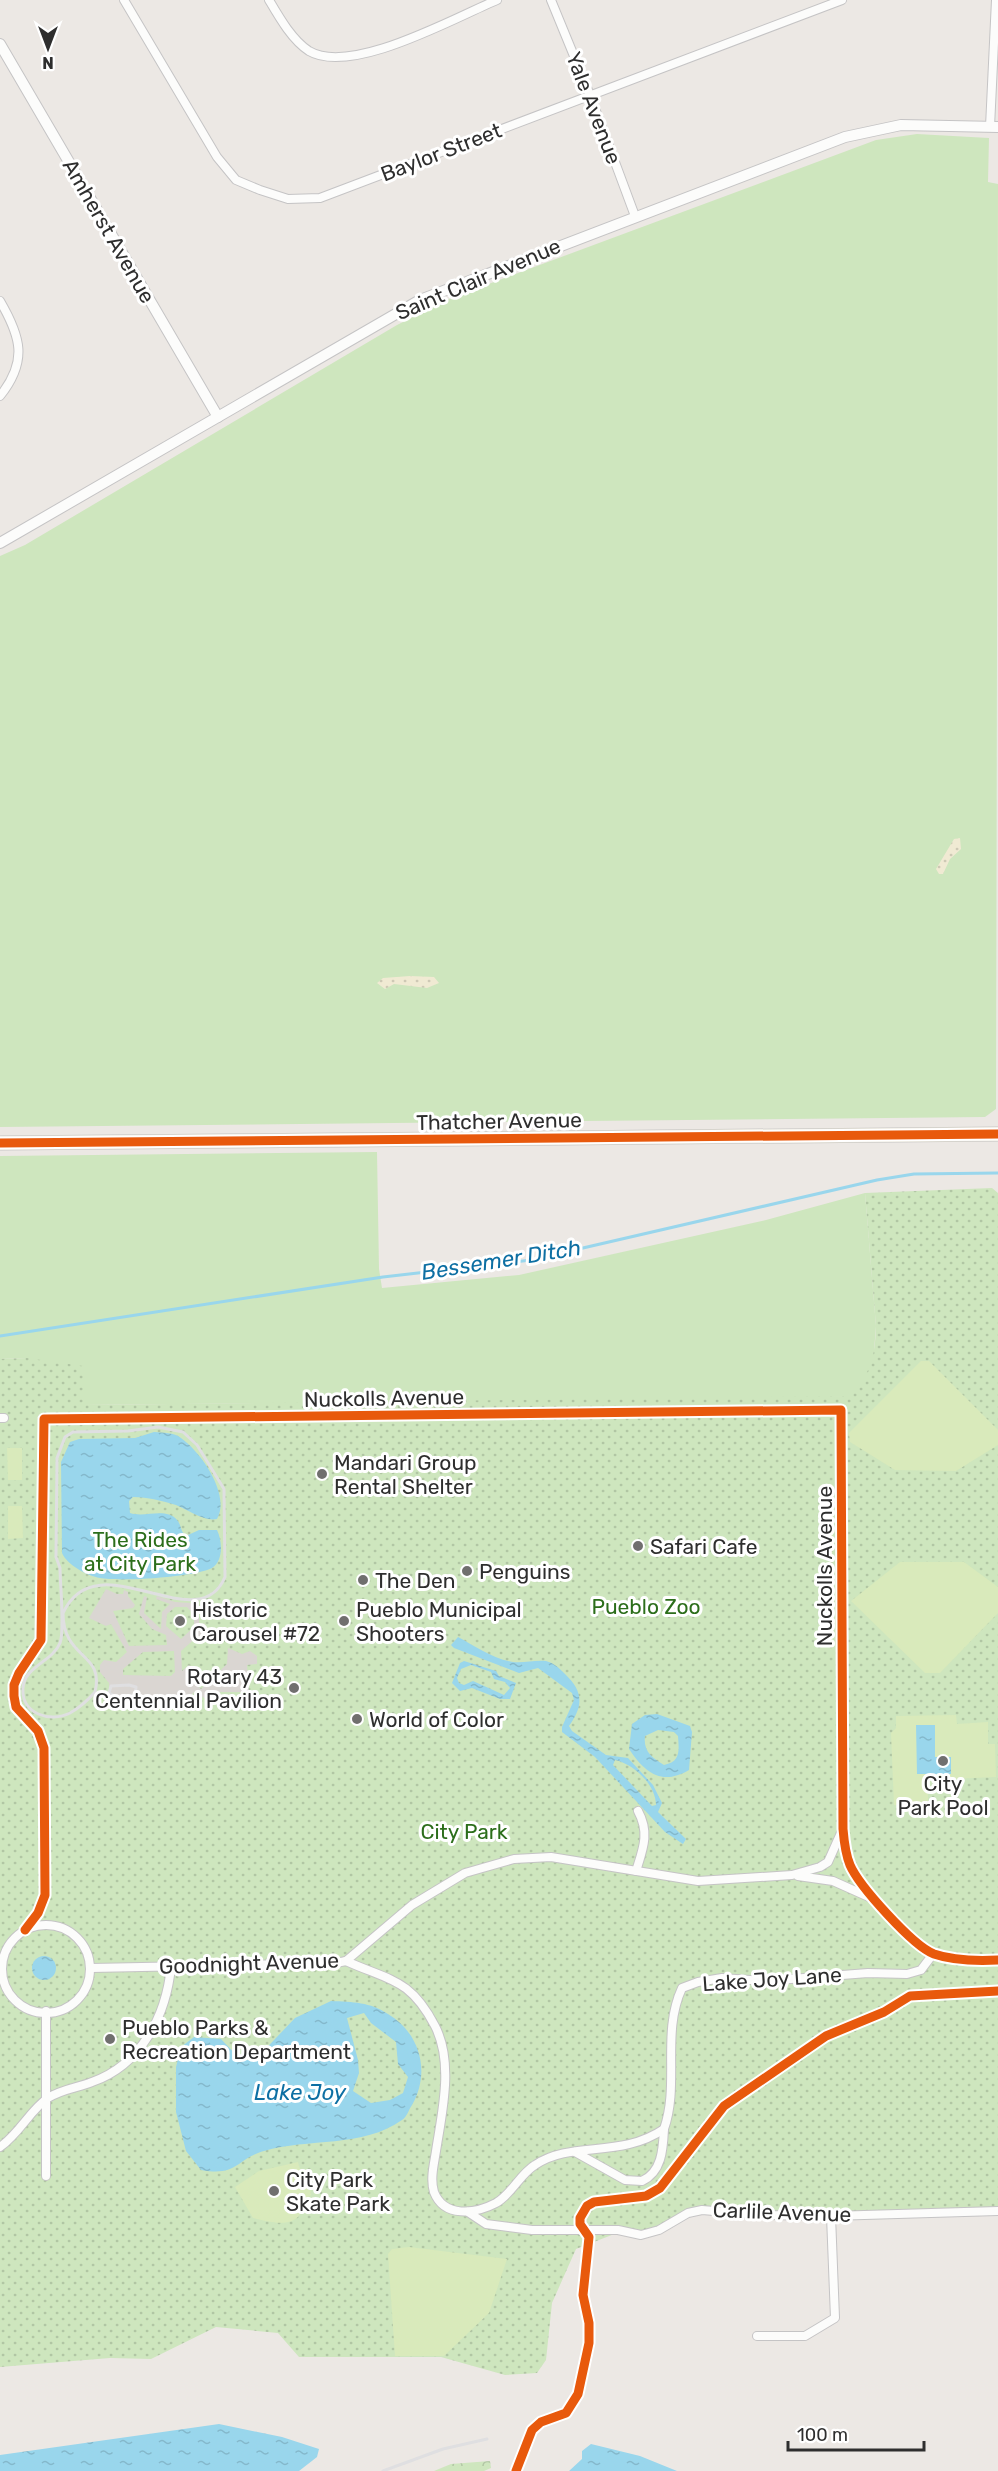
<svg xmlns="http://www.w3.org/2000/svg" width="998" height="2471" viewBox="0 0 998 2471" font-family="Rubik,sans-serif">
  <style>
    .grass { fill: #cee6be }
    .forest { fill: url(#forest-crowns) }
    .sand { fill: url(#sand-dots) }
    .park { fill: url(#park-dots) }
    .pitch { fill: #d9eabb }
    .plaza { fill: #dad6d2; fill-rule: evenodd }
    .water { fill: url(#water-ripples); fill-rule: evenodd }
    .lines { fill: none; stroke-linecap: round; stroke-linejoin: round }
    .stream { stroke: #99d6ec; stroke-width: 3 }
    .minor-casing { stroke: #c5c4c5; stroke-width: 10 }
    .tertiary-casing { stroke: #c5c4c5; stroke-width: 12 }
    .primary-casing { stroke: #c6c5c4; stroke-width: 15 }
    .minor { stroke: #fcfcfb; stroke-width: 8 }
    .tertiary { stroke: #fcfcfb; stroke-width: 10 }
    .primary { stroke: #e8e4d6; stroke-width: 14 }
    .rail { stroke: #dfdfe1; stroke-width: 3 }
    .cycleway-casing { stroke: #fff; stroke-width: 13 }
    .cycleway { stroke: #e8590c; stroke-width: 9 }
    .poi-dot { fill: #706f6e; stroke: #fff; stroke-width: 2 }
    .labels { text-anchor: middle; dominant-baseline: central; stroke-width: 6; stroke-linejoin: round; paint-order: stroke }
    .street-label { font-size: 21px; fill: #2e2e2e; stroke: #fff }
    .poi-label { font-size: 21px; fill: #2e2e2e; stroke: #fff; text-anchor: start }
    .park-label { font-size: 21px; fill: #2c6e1b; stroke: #fff }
    .water-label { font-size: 22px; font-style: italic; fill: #0d6fa3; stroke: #fff }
  </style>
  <defs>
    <pattern id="forest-crowns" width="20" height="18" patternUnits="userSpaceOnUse" patternTransform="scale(1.5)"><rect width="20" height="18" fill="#cee6be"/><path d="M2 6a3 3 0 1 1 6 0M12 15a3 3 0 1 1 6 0" fill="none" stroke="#b1c6a4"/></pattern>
    <pattern id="sand-dots" width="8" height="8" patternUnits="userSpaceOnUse" patternTransform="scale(1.5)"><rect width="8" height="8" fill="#f0ead3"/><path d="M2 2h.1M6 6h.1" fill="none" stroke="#cec9b5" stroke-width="1.8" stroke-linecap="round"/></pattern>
    <pattern id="park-dots" width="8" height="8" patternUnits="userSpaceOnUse" patternTransform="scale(1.5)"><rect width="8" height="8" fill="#cee6be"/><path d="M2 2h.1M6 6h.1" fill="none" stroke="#b1c6a4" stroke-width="1.8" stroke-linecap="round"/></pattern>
    <pattern id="water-ripples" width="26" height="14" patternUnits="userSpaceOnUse" patternTransform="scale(1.5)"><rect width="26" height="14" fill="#99d6ec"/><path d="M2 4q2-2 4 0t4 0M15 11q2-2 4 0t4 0" fill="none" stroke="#84b8cb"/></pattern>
  </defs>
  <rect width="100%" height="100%" fill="#ece8e4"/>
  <g class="grass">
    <path d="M917,134L989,138L988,182L998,184L996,1109L985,1117L0,1127V556L25,545L397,325L451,298L876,140Z"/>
    <path d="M377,1152L379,1269L382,1288L519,1275L766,1220L865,1193L876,1326L873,1364L861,1385L847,1396L818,1398L84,1405L27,1358L0,1359V1156Z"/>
  </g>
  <path class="forest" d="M490,2461L491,2468L484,2471H434L451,2464Z"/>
  <g class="sand">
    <path d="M960,838L961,849L950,859L943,874H939L936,869L954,839Z"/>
    <path d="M410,976L434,977L439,983L427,988L394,984L385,989L377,983L383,978Z"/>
  </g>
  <path class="park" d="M992,1188L998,1193V2211L831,2216L702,2210L651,2233L622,2231L576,2249L552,2303L546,2360L537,2373L505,2375L441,2357H299L278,2333L216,2327L151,2359L110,2358L0,2367V1359L27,1358L83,1366L84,1405L846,1396C871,1377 875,1357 876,1326L865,1193Z"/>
  <g class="pitch">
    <path d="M921,1361H929L998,1430V1445L956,1471L895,1470L850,1442L849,1433Z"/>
    <path d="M7,1448H22V1480H8Z"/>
    <path d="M8,1506H22L23,1538L8,1539Z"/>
    <path d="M900,1562H964L998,1587V1613L940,1673H925L851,1601Z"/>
    <path d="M956,1715L957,1724L988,1722V1744H995L996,1777L928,1780V1805H894L891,1733L896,1728V1716Z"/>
    <path d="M298,2162L303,2180L310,2186L311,2195C304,2201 306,2204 302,2211C293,2230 268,2221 253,2218L235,2187L259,2171Z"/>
    <path d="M409,2247L507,2259L489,2313L444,2356H395L388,2254L392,2249Z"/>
  </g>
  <path class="plaza" d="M106,1589L117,1594H123L124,1590L128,1592V1596L135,1605L133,1608L113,1611L129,1646L167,1645L166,1635L152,1629L139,1614L144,1596L147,1597L144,1613L161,1629L162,1612L170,1604L156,1599L157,1596L175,1602L190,1603L198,1610L209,1603V1606L199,1614V1627L204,1623L208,1630L228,1629V1636H198L181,1651L182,1671L189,1665L200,1676L194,1683L201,1689L227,1664L228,1648L242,1654L250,1651L257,1656V1664L247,1665L249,1692H213L208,1698H204L198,1693L196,1695L195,1691L190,1697L181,1696L176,1701L109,1698V1683L100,1672V1665L104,1660L116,1662L127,1652L111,1624L106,1626L89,1618ZM175,1607H187L194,1615V1627L181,1639L166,1626L167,1614ZM174,1651L175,1672L171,1676L123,1675V1669L143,1652Z"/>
  <g class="water">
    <path d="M154,1432C163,1433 174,1432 181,1438C201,1452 231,1495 217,1519C204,1522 189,1510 176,1505C162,1501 148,1497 133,1497L129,1501L130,1513C145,1518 166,1507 177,1520C182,1526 180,1531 186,1536L199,1530H217C222,1540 224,1561 212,1568C195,1577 120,1582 100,1578C88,1576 67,1565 62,1553L61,1462L70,1442L79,1439L135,1438Z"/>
    <path d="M458,1637C475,1646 493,1659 513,1662C524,1663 535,1660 546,1661C554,1663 559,1668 565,1674C583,1691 584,1705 569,1726L572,1731L606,1755L628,1758L653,1785L662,1803L658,1812L686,1839L683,1844L665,1832L595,1757L562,1732V1727L574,1700L572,1693L538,1668L519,1673L454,1648L451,1645ZM615,1760C634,1764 656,1785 656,1805L652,1806L613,1765Z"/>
    <path d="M464,1661L496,1671L499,1676L516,1683L510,1699H500L472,1688L460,1691L452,1683L460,1663ZM471,1665L491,1672L494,1679L505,1682L510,1688L504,1695L473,1681L464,1685L459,1683L457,1678L461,1669Z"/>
    <path d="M657,1714L690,1726L692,1732L689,1770C662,1786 645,1773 629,1749L632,1724L645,1715ZM658,1730L674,1732L678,1736C679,1750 681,1762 664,1765C652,1758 643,1751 645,1736Z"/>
    <path d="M916,1725H935V1757H951V1774H917Z"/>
    <circle cx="44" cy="1968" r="12"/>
    <path d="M331,2001C353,2002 370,2002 388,2014C420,2033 431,2072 412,2105C409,2109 407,2117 402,2120C363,2148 308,2138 264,2151C236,2159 238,2177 201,2170L186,2151L176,2112V2067L181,2047L194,2037L221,2039L241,2060H255L295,2018ZM364,2013L371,2023L396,2042L398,2064L408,2077L403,2093L390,2100L371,2103L353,2091L359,2073L358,2060L347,2018Z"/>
    <path d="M219,2424L282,2437L319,2449L317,2457L299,2471H0V2455Z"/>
    <path d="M591,2444L640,2456L677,2471H569L582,2459V2451Z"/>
  </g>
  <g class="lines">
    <path class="stream" d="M0,1336L383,1277L531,1260L877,1180L914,1174L998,1173"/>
    <defs>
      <g id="minor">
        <path d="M124,0L217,157L236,180L260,190L288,199L320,198L842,0"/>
        <path d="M269,0C279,17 292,40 309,51C351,76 454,18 497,0"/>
        <path d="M551,0L590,95L635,216"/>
        <path d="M990,127L996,0"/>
        <path d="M0,301C21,337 28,361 0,396"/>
        <path d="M0,1418H4"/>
        <path d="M636,1871C643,1849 650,1833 638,1811"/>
        <path d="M798,1876L833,1881L871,1898"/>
        <circle cx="46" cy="1969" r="44"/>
        <path d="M25,1930L38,1913L45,1895L44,1748L38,1731L16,1707L14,1696V1685L19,1673L41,1640L44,1419L841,1410L843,1829C844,1841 845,1853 850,1865C859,1886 913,1946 934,1954C954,1961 977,1961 998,1960"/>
        <path d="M346,1961C390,1981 410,1978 435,2026C454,2063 442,2112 436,2151C434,2164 430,2179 434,2192C444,2218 475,2214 496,2203C512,2194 520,2174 535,2165C572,2140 620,2159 664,2129C680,2084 661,2033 682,1988L698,1982L722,1978L765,1981L868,1973L907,1974L921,1970L933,1954"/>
        <path d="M91,1968L336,1963L346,1961L412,1905L465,1873L514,1859L551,1857L698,1881L792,1875L820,1867L828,1862L841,1833"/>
        <path d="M46,2011V2176"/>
        <path d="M0,2147C19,2134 31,2109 48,2098C62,2089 77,2088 92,2082C141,2065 166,2016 171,1967"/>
        <path d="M575,2152L625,2180L642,2181C662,2172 663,2149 664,2129"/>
        <path d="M468,2212L486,2224L532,2230H618L641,2235L659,2230L688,2213L702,2210L763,2215L831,2216L998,2211"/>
        <path d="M757,2336H805L835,2318L831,2216"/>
      </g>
      <g id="tertiary">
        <path d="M0,44L218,417"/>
        <path d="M0,543L420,300L845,137L901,125L998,127"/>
      </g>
      <path id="primary" d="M0,1143L998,1134"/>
    </defs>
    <use href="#minor" class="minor-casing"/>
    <use href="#tertiary" class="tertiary-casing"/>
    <use href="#primary" class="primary-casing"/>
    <use href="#minor" class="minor"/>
    <use href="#tertiary" class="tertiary"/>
    <use href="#primary" class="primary"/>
    <g class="rail">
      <path d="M158,1427L183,1432L197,1445L224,1489L225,1577C198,1642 97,1539 63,1613C63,1660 105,1652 95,1692C88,1700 79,1708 70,1713C50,1723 21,1714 23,1688C24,1667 53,1661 60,1643C65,1631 60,1584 60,1568L56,1557L57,1458L65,1437L73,1432L128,1431Z"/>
      <path d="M129,1685L136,1687L135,1695L116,1697L109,1693L111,1686Z"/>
      <path d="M383,2471L443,2449L487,2439"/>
    </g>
    <defs>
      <g id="cycleway">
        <path d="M0,1143L998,1134"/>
        <path d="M25,1930L38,1913L45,1895L44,1748L38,1731L16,1707L14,1696V1685L19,1673L41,1640L44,1419L841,1410L843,1829C844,1841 845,1853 850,1865C859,1886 913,1946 934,1954C954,1961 977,1961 998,1960"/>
        <path d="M516,2471L532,2430L541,2422L566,2413L578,2394L589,2343V2323L583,2295L589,2237L580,2224V2218L587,2206L594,2202L646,2196L660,2188L724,2106L826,2036L884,2012L910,1996L998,1991"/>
      </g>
    </defs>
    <use href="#cycleway" class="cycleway-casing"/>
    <use href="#cycleway" class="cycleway"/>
  </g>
  <g class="poi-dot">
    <circle cx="322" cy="1474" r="6"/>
    <circle cx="638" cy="1546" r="6"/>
    <circle cx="467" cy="1571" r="6"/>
    <circle cx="363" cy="1580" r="6"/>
    <circle cx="180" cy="1621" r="6"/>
    <circle cx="344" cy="1621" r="6"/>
    <circle cx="294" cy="1688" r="6"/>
    <circle cx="357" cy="1719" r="6"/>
    <circle cx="943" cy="1761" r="6"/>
    <circle cx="110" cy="2039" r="6"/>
    <circle cx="274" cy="2191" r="6"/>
  </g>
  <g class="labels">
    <g class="street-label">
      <text transform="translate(594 108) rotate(69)">Yale Avenue</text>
      <text transform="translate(441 152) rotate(-21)">Baylor Street</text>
      <text transform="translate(109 231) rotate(60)">Amherst Avenue</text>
      <text transform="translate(478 279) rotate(-23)">Saint Clair Avenue</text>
      <text transform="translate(499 1121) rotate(-1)">Thatcher Avenue</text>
      <text transform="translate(384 1398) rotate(-1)">Nuckolls Avenue</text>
      <text transform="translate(824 1566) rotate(-90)">Nuckolls Avenue</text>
      <text transform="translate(249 1963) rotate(-2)">Goodnight Avenue</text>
      <text transform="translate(772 1979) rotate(-4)">Lake Joy Lane</text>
      <text transform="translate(782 2212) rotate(2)">Carlile Avenue</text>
    </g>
    <g class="poi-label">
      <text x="334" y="1462">Mandari Group<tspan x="334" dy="24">Rental Shelter</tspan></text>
      <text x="650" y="1546">Safari Cafe</text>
      <text x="479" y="1571">Penguins</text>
      <text x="375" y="1580">The Den</text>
      <text x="192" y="1609">Historic<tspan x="192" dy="24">Carousel #72</tspan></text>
      <text x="356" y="1609">Pueblo Municipal<tspan x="356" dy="24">Shooters</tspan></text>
      <text x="282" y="1676" text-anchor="end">Rotary 43<tspan x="282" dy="24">Centennial Pavilion</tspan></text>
      <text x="369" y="1719">World of Color</text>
      <text x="943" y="1783" text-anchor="middle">City<tspan x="943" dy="24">Park Pool</tspan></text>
      <text x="122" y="2027">Pueblo Parks &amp;<tspan x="122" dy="24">Recreation Department</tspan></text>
      <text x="286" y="2179">City Park<tspan x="286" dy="24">Skate Park</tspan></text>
    </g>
    <g class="park-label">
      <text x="140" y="1539">The Rides<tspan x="140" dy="24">at City Park</tspan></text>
      <text x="646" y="1606">Pueblo Zoo</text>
      <text x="464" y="1831">City Park</text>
    </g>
    <g class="water-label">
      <text transform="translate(501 1260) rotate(-9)">Bessemer Ditch</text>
      <text x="300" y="2092">Lake Joy</text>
    </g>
  </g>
  <g transform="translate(48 48) rotate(180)" stroke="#ffffff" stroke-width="4.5" paint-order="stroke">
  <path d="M0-4.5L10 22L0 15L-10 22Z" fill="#2e2e2e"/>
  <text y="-9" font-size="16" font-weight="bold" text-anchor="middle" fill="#2e2e2e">N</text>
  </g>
  <path d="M788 2441v9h136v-9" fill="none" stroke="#2e2e2e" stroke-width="3"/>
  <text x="797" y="2441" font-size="18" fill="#2e2e2e" stroke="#ffffff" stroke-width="4.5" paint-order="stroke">100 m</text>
</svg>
